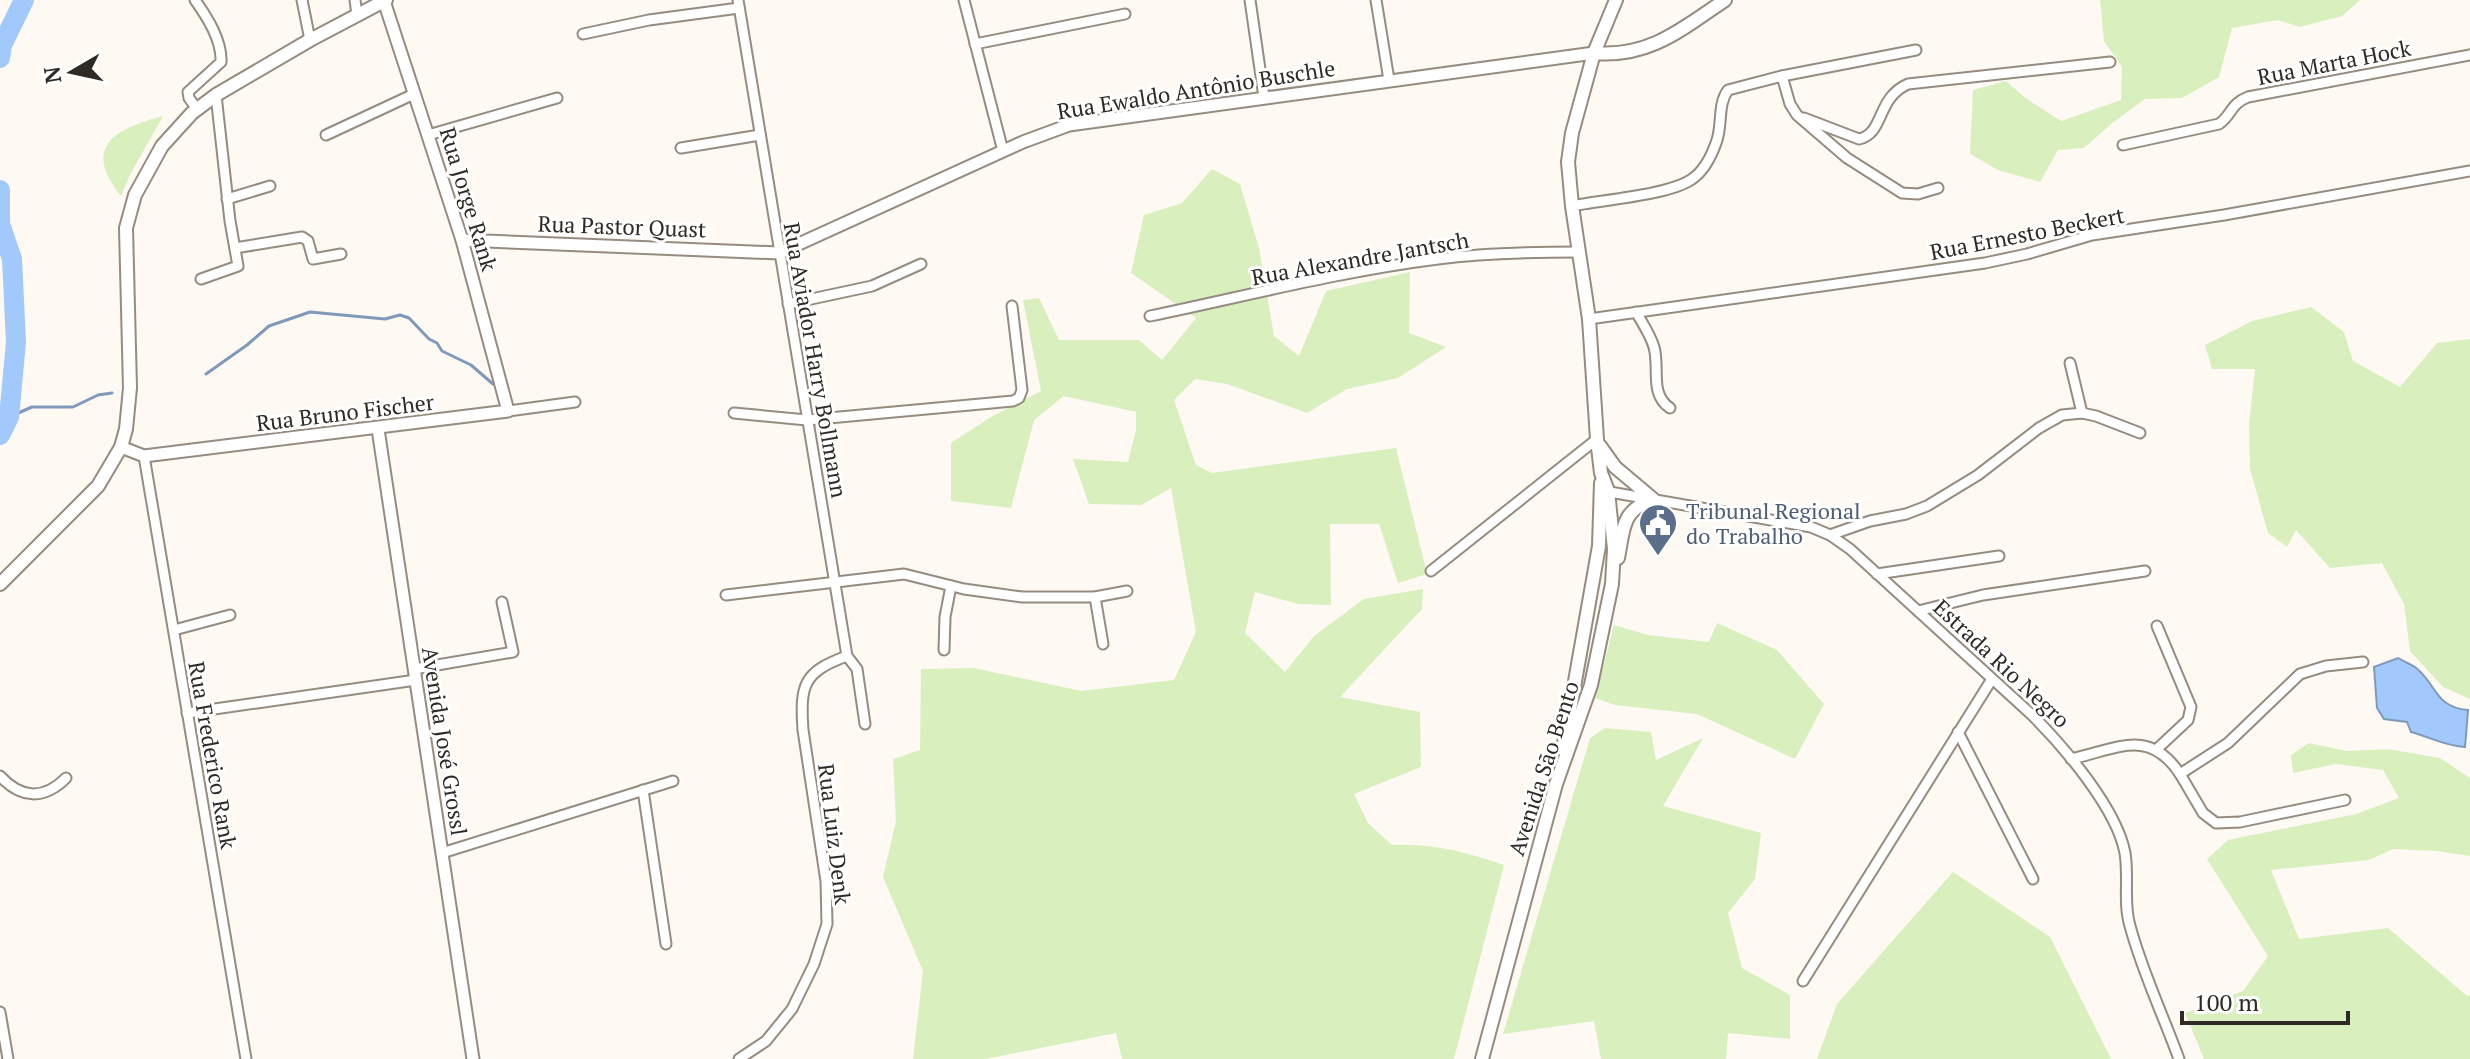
<svg xmlns="http://www.w3.org/2000/svg" width="2470" height="1059" viewBox="0 0 2470 1059" font-family="'PT Serif',serif">
  <style>
    .green { fill: #d9f0be }
    .water { fill: #a2c9fb; stroke: #8099bb; stroke-width: 2 }
    .lines { fill: none; stroke-linecap: round; stroke-linejoin: round }
    .stream { stroke: #8099bb; stroke-width: 3 }
    .river { stroke: #a2c9fb; stroke-width: 20 }
    .minor-casing { stroke: #968b7f; stroke-width: 13 }
    .tertiary-casing { stroke: #968b7f; stroke-width: 15 }
    .secondary-casing { stroke: #968b7f; stroke-width: 16 }
    .minor { stroke: #fff; stroke-width: 9 }
    .tertiary { stroke: #fff; stroke-width: 11 }
    .secondary { stroke: #fff; stroke-width: 12 }
    .labels { text-anchor: middle; dominant-baseline: central; stroke-width: 6; stroke-linejoin: round; paint-order: stroke }
    .street-label { font-size: 22px; fill: #2f2a25; stroke: #fff }
    .service-label { font-size: 22px; fill: #4e5e75; stroke: #fff; text-anchor: start }
  </style>
  <rect width="100%" height="100%" fill="#fef9f3"/>
  <g class="green">
    <path d="M2100,0H2360L2342,16L2300,27L2278,20L2232,28L2219,77L2182,98L2145,99L2111,124L2084,148L2058,150L2040,182L1998,170L1970,154L1973,90L2006,81L2024,97L2061,121L2121,100L2122,67L2104,41Z"/>
    <path d="M163,116L131,173L121,196C82,147 114,129 163,116Z"/>
    <path d="M1212,169L1240,184L1259,248L1274,336L1299,356L1326,291L1410,272L1409,333L1446,347L1398,378L1347,389L1307,413L1227,384L1195,379L1174,400L1196,465L1212,473L1396,448L1427,574L1398,583L1379,524H1330L1331,605L1298,604L1255,592L1245,633L1285,672L1314,636L1364,599L1423,589L1422,609L1340,697L1420,712L1421,767L1354,794L1368,823L1392,845C1432,843 1467,852 1504,865L1454,1059H1122L1116,1033L986,1059H913L923,971L883,877L896,821L893,759L920,750L921,669L974,668L1081,691L1174,680L1196,632L1171,488L1141,505L1089,504L1073,459L1128,462L1136,430V412L1064,396L1034,420L1011,508L951,501V443L991,417L1041,391L1023,300L1039,298L1059,340H1139L1162,360L1196,318L1131,273L1144,215L1182,203Z"/>
    <path d="M2311,307L2344,332L2353,361L2400,387L2437,343L2470,339V699L2443,687L2410,651L2404,604L2382,563L2330,568L2296,530L2287,547L2268,533L2250,469L2249,424L2255,369H2212L2205,345L2252,321Z"/>
    <path d="M1717,623L1777,650L1824,704L1795,759L1697,714L1615,705L1595,698L1614,625L1648,635L1709,642Z"/>
    <path d="M1605,728L1651,732L1656,760L1703,738L1663,806L1761,833L1755,879L1728,913L1742,968L1790,995V1039L1728,1033L1726,1059H1601L1594,1021L1503,1034L1590,738Z"/>
    <path d="M2309,743L2347,751L2388,749L2440,758L2470,778V856L2436,851L2393,849L2369,860L2271,870L2299,939L2388,928L2467,996L2470,994V1059H2204L2185,1013L2243,991L2268,956L2207,859L2228,840L2356,814L2399,798L2383,770L2336,764L2293,773L2291,755Z"/>
    <path d="M1953,872L2050,937L2111,1059H1817L1837,1004Z"/>
  </g>
  <path class="water" d="M2398,658C2403,661 2410,664 2415,667C2437,684 2434,707 2468,710L2465,747C2445,746 2430,737 2411,732L2407,722L2384,719L2377,708L2374,667Z"/>
  <g class="lines">
    <g class="stream">
      <path d="M206,374L247,345L269,326L310,312L385,319L400,315L409,318L429,339L437,343L442,351L471,365L493,384"/>
      <path d="M9,417L32,407H73L98,395L112,393"/>
    </g>
    <g class="river">
      <path d="M0,58L2,45L24,0"/>
      <path d="M0,190V224L12,259L16,342L9,417L0,435"/>
    </g>
    <defs>
      <g id="minor">
        <path d="M195,0C207,17 222,40 221,62L188,92L189,98L197,109"/>
        <path d="M302,0L310,40"/>
        <path d="M355,0L357,15"/>
        <path d="M738,0L847,656L857,669L865,724"/>
        <path d="M964,0L1003,151"/>
        <path d="M1250,0L1264,97"/>
        <path d="M1376,0L1389,80"/>
        <path d="M583,34L649,20L739,8"/>
        <path d="M975,44L1125,14"/>
        <path d="M1782,76L1916,50"/>
        <path d="M1804,118L1859,139C1885,133 1876,98 1908,84L2110,62"/>
        <path d="M326,135L414,94"/>
        <path d="M428,135L557,98"/>
        <path d="M2123,145L2219,124C2232,115 2230,104 2248,97L2470,55"/>
        <path d="M681,148L760,135"/>
        <path d="M227,199L270,186"/>
        <path d="M1572,206C1601,200 1670,195 1692,179C1704,171 1711,157 1716,143C1723,126 1717,105 1728,90L1782,76L1790,104L1797,115L1847,158L1902,193L1918,194L1938,188"/>
        <path d="M235,248L302,237L308,241L313,259L341,254"/>
        <path d="M201,279L238,266L230,221L216,95"/>
        <path d="M788,304L872,286L921,264"/>
        <path d="M1636,312C1643,324 1650,334 1654,347C1660,368 1649,394 1670,408"/>
        <path d="M1150,316C1246,296 1342,271 1438,259C1485,253 1532,252 1579,252"/>
        <path d="M1589,319L1985,263L2027,254L2092,235L2224,215L2470,171"/>
        <path d="M2070,363L2082,413"/>
        <path d="M508,411L575,402"/>
        <path d="M734,413L807,420L1013,401L1019,398L1022,390L1012,306"/>
        <path d="M144,456L246,1059"/>
        <path d="M1604,491L1811,527L1830,535L1850,549L2033,716C2064,747 2117,809 2125,853C2129,877 2123,903 2130,926C2142,971 2163,1015 2179,1059"/>
        <path d="M1830,535L1870,521L1906,514L1927,506L1978,475L2039,428L2062,415L2082,413L2096,416L2140,433"/>
        <path d="M1431,571L1597,439"/>
        <path d="M1877,574L1999,556"/>
        <path d="M726,595L904,574L964,589L1022,597H1095L1127,591"/>
        <path d="M1095,597L1103,644"/>
        <path d="M1918,611L1983,595L2145,571"/>
        <path d="M174,630L230,615"/>
        <path d="M944,650L945,617L951,586"/>
        <path d="M414,669L513,652L502,602"/>
        <path d="M187,713L416,680"/>
        <path d="M1958,732L2033,879"/>
        <path d="M2157,749L2188,720L2191,707L2157,626"/>
        <path d="M2071,759C2117,749 2149,727 2180,774L2228,743L2300,674L2326,666L2363,662"/>
        <path d="M2180,774L2203,813L2216,823L2240,822L2345,800"/>
        <path d="M0,776C21,799 44,800 66,778"/>
        <path d="M643,790L666,944"/>
        <path d="M442,853L673,781"/>
        <path d="M1803,981L1992,679"/>
        <path d="M0,1012L8,1059"/>
        <path d="M739,1059L766,1041L792,1009L814,964L827,924L826,881L803,730C800,685 803,672 847,656"/>
      </g>
      <g id="tertiary">
        <path d="M462,240L779,253L1023,142L1069,125L1594,53"/>
        <path d="M378,429L473,1059"/>
        <path d="M121,447L144,456L508,411L462,240L384,1"/>
      </g>
      <g id="secondary">
        <path d="M1594,53C1649,58 1682,29 1725,0"/>
        <path d="M1600,446L1615,467L1653,499C1621,511 1624,528 1618,558"/>
        <path d="M0,584L98,486L121,447L126,429L130,388L126,228L135,195L162,146L192,113L216,95L310,40L386,0"/>
        <path d="M1563,749L1599,546L1601,483"/>
        <path d="M1482,1059L1556,784L1591,685L1612,584L1614,549L1608,491L1601,473L1597,439L1589,319L1572,206L1568,162L1572,133L1594,53L1616,0"/>
      </g>
    </defs>
    <use href="#minor" class="minor-casing"/>
    <use href="#tertiary" class="tertiary-casing"/>
    <use href="#secondary" class="secondary-casing"/>
    <use href="#minor" class="minor"/>
    <use href="#tertiary" class="tertiary"/>
    <use href="#secondary" class="secondary"/>
  </g>
  <defs>
    <symbol id="civic-pin" viewBox="-11 -11 22 30"><path d="M0 17L-7.5 6A9.5 9.5 0 1 1 7.5 6Z" fill="#5c6f8a" stroke="#fff"/><path d="M-.6-6.5H3V-4.5H.6V-3L4-1V1h2V6H-6V1h2V-1L-.6-3ZM-1.2 2.5V6h2.4V2.5Z" fill="#fff"/></symbol>
  </defs>
  <g fill-rule="evenodd">
    <use href="#civic-pin" x="1636" y="501" width="44" height="60"/>
  </g>
  <g class="labels">
    <g class="street-label">
      <text transform="translate(2334 62) rotate(-11)">Rua Marta Hock</text>
      <text transform="translate(1196 89) rotate(-9)">Rua Ewaldo Antônio Buschle</text>
      <text transform="translate(469 199) rotate(73)">Rua Jorge Rank</text>
      <text transform="translate(622 226) rotate(2)">Rua Pastor Quast</text>
      <text transform="translate(2027 233) rotate(-11)">Rua Ernesto Beckert</text>
      <text transform="translate(1360 258) rotate(-10)">Rua Alexandre Jantsch</text>
      <text transform="translate(816 360) rotate(80)">Rua Aviador Harry Bollmann</text>
      <text transform="translate(345 412) rotate(-7)">Rua Bruno Fischer</text>
      <text transform="translate(2002 663) rotate(43)">Estrada Rio Negro</text>
      <text transform="translate(445 741) rotate(81)">Avenida José Grossl</text>
      <text transform="translate(213 755) rotate(80)">Rua Frederico Rank</text>
      <text transform="translate(1543 768) rotate(-72)">Avenida São Bento</text>
      <text transform="translate(835 834) rotate(83)">Rua Luiz Denk</text>
    </g>
    <g class="service-label">
      <text x="1686" y="510">Tribunal Regional<tspan x="1686" dy="25">do Trabalho</tspan></text>
    </g>
  </g>
  <g transform="translate(72 72) rotate(261)" stroke="#ffffff" stroke-width="6" paint-order="stroke">
  <path d="M0-6L14 30L0 20L-14 30Z" fill="#2f2a25"/>
  <text y="-12" font-size="22" font-weight="bold" text-anchor="middle" fill="#2f2a25">N</text>
  </g>
  <path d="M2182 1011v12h166v-12" fill="none" stroke="#2f2a25" stroke-width="4"/>
  <text x="2194" y="1011" font-size="24" fill="#2f2a25" stroke="#ffffff" stroke-width="6" paint-order="stroke">100 m</text>
</svg>
